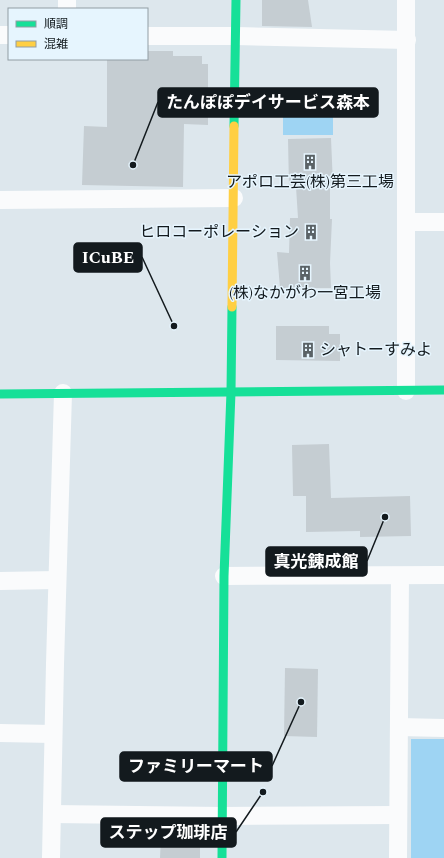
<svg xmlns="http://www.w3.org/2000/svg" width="444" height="858" viewBox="0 0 444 858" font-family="Spectral,'Noto Sans JP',serif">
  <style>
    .green { fill: #9ed4f3 }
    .building { fill: #c5cdd2 }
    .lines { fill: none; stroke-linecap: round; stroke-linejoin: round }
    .street { stroke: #fafbfc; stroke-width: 18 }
    .fast { stroke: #16e098; stroke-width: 9 }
    .slow { stroke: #ffcf43; stroke-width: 9 }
    .labels { text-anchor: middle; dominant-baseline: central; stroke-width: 3; stroke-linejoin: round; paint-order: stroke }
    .poi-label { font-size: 16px; fill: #131a1e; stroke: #e6f5fe }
    .leader { fill: none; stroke: #131a1e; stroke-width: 1.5 }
    .callout-dot { fill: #131a1e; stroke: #e6f5fe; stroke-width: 1.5 }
    .callout { fill: #131a1e; stroke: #131a1e; stroke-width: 1.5 }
    .callout-label { font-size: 17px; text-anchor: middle; font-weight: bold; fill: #fff }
  </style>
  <rect width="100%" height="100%" fill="#dde7ed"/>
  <g class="green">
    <rect x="283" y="95" width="50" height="40"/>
    <rect x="411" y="739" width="33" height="119"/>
  </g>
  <g class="building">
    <path d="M262,0H308L312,27L262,26Z"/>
    <path d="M147,51H173V56H202V64H208V125L184,124L183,187L82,185L84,126L107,127V60H132V59H147Z"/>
    <path d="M331,138L333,185L330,186V219H332L330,263L331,288H280L277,252L289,253L290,218H298L296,187H289L288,139Z"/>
    <path d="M276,326H329V334H340V361L276,360Z"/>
    <path d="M329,444L331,498L410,496L411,536L360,537V531L306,532V496H293L292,445Z"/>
    <path d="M285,668L318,669L317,737L284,736Z"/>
    <path d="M161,836L200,837V858H160Z"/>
  </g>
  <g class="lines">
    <g class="street">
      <path d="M67,9V0"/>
      <path d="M0,35H9"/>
      <path d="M147,36H236L407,40"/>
      <path d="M0,200L234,198"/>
      <path d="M406,222H444"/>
      <path d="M406,391V0"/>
      <path d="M224,576L444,575"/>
      <path d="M0,581L57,580"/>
      <path d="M399,727L444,728"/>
      <path d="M0,733L53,734"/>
      <path d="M52,814L222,816L398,815"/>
      <path d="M51,858L55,664L63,393"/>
      <path d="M398,858L400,576"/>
    </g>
    <g class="fast">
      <path d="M234,126L236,0"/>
      <path d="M0,394L444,390"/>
      <path d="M222,858L224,576L231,392L232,307"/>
    </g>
    <path class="slow" d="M232,307L234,126"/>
  </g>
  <defs>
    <symbol id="building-bare" viewBox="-9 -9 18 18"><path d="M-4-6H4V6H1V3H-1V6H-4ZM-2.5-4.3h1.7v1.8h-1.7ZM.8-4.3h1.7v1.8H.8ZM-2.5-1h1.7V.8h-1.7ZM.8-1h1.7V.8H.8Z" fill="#5a6266" stroke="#e6f5fe" stroke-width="2.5" paint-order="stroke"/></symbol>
  </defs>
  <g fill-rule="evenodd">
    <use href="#building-bare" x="299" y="151" width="22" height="22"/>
    <use href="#building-bare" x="300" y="221" width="22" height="22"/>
    <use href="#building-bare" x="294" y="262" width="22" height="22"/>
    <use href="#building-bare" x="297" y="339" width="22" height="22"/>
  </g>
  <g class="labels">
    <g class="poi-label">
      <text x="310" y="182">アポロ工芸(株)第三工場</text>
      <text x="299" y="232" text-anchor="end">ヒロコーポレーション</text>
      <text x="305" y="293">(株)なかがわ一宮工場</text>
      <text x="320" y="350" text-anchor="start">シャトーすみよ</text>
    </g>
  </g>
  <path class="leader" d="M133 165L158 102M174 326L142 257M385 517L367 561M301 702L272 766M263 792L236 832"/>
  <g class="callout-dot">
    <circle cx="133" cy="165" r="4"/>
    <circle cx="174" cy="326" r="4"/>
    <circle cx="385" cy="517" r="4"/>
    <circle cx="301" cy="702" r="4"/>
    <circle cx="263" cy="792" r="4"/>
  </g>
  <g class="callout">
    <rect x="158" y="88" width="220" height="29" rx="4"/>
    <rect x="74" y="243" width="68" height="29" rx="4"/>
    <rect x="266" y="547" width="101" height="29" rx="4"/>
    <rect x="120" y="752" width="152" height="29" rx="4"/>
    <rect x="101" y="818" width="135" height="29" rx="4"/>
  </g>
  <g class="callout-label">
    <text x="268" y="108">たんぽぽデイサービス森本</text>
    <text x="108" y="263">ICuBE</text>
    <text x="316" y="567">真光錬成館</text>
    <text x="196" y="772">ファミリーマート</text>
    <text x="168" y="838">ステップ珈琲店</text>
  </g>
  <rect x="8" y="8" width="140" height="52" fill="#e6f5fe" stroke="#929da4"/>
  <rect x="16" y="21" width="20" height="6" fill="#16e098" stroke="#929da4"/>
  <text x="44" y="28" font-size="12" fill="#131a1e">順調</text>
  <rect x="16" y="41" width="20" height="6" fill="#ffcf43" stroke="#929da4"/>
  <text x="44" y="48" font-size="12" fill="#131a1e">混雑</text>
</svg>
